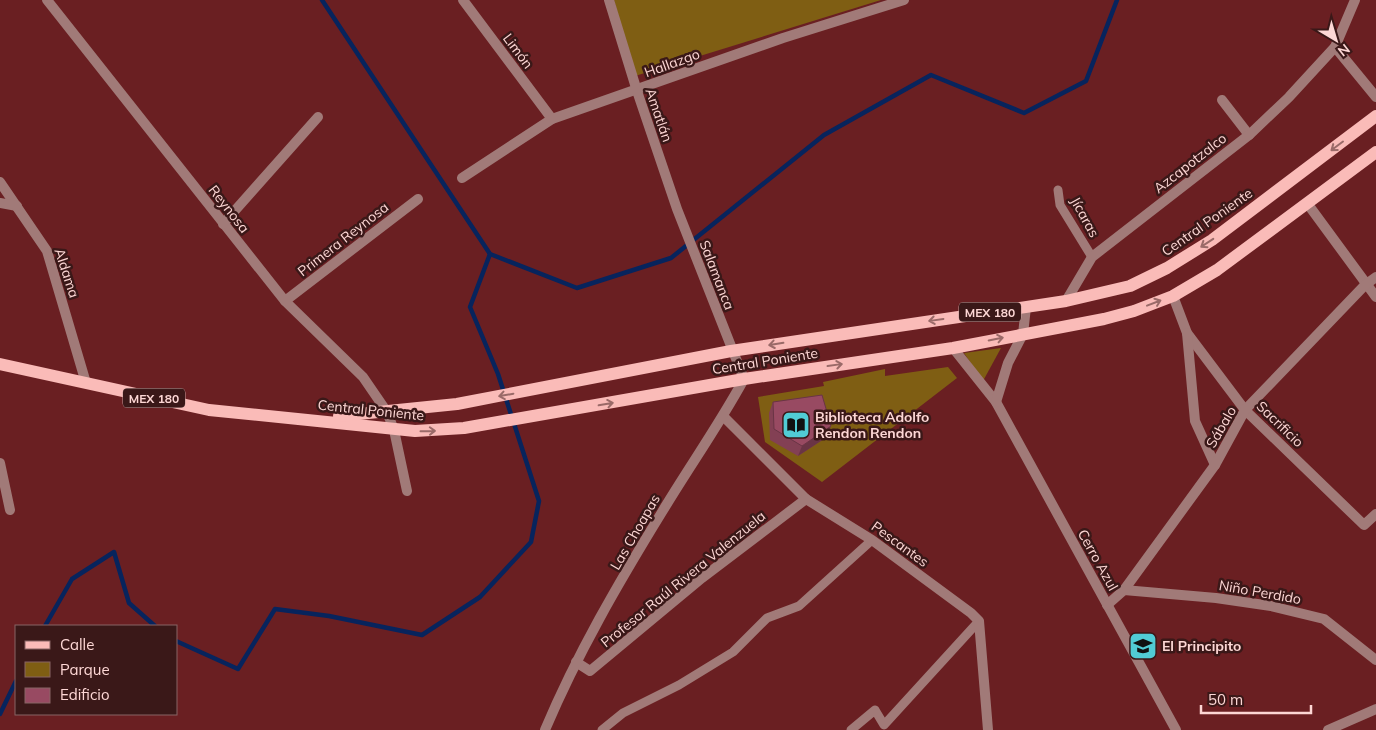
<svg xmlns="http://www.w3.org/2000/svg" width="1376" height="730" viewBox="0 0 1376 730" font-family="Mulish,sans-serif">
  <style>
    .green { fill: #7f5e13 }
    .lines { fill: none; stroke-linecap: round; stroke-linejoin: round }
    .stream { stroke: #07245d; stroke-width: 4.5 }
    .lane { stroke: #a17a78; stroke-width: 9 }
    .street { stroke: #a17a78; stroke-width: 10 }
    .primary { stroke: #fabbb8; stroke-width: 12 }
    .wall { fill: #834054 }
    .shaded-wall { fill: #6a3445 }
    .building { fill: #984a62; stroke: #6a3445 }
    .oneway { stroke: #9a6a68 }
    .labels { text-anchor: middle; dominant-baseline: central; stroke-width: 5; stroke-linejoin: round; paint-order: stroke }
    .shield { fill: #3a1818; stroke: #c29e9c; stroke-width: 1 }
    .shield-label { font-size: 12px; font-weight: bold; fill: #fdd7d5 }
    .street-label { font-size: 14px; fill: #fdd7d5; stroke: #3a1818 }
    .poi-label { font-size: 14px; font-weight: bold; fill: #fdd7d5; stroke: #3a1818; text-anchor: start }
  </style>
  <rect width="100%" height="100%" fill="#6a1f22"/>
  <g class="green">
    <path d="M614,0H881L635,76Z"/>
    <path d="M1001,348L983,381L964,353Z"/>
    <path d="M948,367L957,378L822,482L765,442L758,397L824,386L823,382L885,369V376Z"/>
  </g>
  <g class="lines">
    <g class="stream">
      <path d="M322,0L490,254L577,288L671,258L824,135L931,75L1024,113L1086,81L1117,0"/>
      <path d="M45,626L72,579L114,552L129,603L155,626"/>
      <path d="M176,641L238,669L275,609L329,616L422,635L480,597L531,542L539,501L498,374L470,307L490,254"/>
      <path d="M0,714L16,681"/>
    </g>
    <g class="lane">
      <path d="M1058,190L1060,205L1092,257"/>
      <path d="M602,730L623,713L679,685L733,652L767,618L799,606L872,540"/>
      <path d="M851,730L875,710L884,725L979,621"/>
    </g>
    <g class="street">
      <path d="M47,0L285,301L363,377L387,412L394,430L407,491"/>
      <path d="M463,0L552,119"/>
      <path d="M1335,47L1376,97"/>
      <path d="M1222,100L1249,135"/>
      <path d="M462,178L552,119L783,38L904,0"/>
      <path d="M0,182L47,251L86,383"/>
      <path d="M0,203L17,206"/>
      <path d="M1307,203L1376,297"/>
      <path d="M223,224L318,117"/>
      <path d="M1173,296L1187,333L1245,410L1364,525L1376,514"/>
      <path d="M285,301L418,199"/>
      <path d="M1066,301L1092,257L1249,135L1289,97L1335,47L1355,0"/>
      <path d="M1187,333L1195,421L1215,465"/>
      <path d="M953,348L996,402L1176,730"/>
      <path d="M996,402L1008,363L1023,334L1026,307"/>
      <path d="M724,417L806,499L872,540L971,613L979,621L988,730"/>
      <path d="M0,463L10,510"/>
      <path d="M1124,590L1216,598L1271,606L1324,619L1376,660"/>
      <path d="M1107,605L1124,590L1215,465L1245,410L1365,285L1376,277"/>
      <path d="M576,662L590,671L702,578L806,499"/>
      <path d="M545,730C577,654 619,582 662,512C689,467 719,425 744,379L677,209L637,91L609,0"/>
      <path d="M1328,730L1376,709"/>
    </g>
    <g class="primary">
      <path d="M0,364L209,410L415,431L464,428L744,379L953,348L1104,319L1134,311L1173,296L1217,270L1376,152"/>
      <path d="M339,416L457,404L731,351L1066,301L1130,286L1167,268L1212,240L1376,116"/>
    </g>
  </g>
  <path class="wall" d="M773,402L827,437L798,456L770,440L769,413Z"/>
  <path class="shaded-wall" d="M831,426L827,437L798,456L802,446Z"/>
  <path class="building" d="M822,395L831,426L802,446L774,429L773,402Z"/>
  <defs><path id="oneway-shaft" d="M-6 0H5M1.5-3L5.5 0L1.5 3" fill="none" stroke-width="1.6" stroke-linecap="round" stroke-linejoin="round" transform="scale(1.25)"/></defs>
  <g class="oneway">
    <use href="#oneway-shaft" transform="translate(1337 146) rotate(143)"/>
    <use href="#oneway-shaft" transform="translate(1207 243) rotate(147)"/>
    <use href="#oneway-shaft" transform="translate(1154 303) rotate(-21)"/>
    <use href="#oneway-shaft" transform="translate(936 320) rotate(172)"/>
    <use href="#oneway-shaft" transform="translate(996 339) rotate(-11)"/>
    <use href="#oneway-shaft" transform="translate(776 344) rotate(171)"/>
    <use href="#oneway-shaft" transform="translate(835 365) rotate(-8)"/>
    <use href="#oneway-shaft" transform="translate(506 395) rotate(170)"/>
    <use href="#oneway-shaft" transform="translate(606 404) rotate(-10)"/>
    <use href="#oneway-shaft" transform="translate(428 431) rotate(-1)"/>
  </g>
  <defs>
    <symbol id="library-square" viewBox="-11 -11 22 22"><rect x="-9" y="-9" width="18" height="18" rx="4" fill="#51ccd5" stroke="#3a1818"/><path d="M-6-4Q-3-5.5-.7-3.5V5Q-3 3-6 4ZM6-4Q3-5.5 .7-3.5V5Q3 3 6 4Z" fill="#111"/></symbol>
    <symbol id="school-square" viewBox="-11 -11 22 22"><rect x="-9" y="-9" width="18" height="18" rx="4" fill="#51ccd5" stroke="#3a1818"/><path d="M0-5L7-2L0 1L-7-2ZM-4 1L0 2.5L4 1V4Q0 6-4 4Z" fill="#111"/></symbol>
  </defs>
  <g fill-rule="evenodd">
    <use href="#library-square" x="780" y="409" width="32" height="32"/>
    <use href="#school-square" x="1127" y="630" width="32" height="32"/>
  </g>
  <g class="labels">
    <g class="shield">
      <rect x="959" y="302.5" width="62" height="19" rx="4"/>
      <rect x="123" y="388.5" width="62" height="19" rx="4"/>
    </g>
    <g class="shield-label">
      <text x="990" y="312">MEX 180</text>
      <text x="154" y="398">MEX 180</text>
    </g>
    <g class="street-label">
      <text transform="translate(518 51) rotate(53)">Limón</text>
      <text transform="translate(672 63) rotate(-20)">Hallazgo</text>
      <text transform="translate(659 115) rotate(71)">Amatlán</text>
      <text transform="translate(1190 163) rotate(-38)">Azcapotzalco</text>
      <text transform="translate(229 209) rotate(52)">Reynosa</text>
      <text transform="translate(1085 217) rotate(61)">Jícaras</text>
      <text transform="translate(1207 222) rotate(-35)">Central Poniente</text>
      <text transform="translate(343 239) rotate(-38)">Primera Reynosa</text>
      <text transform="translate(67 273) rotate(72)">Aldama</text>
      <text transform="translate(717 275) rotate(69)">Salamanca</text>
      <text transform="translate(765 361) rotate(-9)">Central Poniente</text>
      <text transform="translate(371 410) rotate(6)">Central Poniente</text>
      <text transform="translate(1280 424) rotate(44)">Sacrificio</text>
      <text transform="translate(1221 427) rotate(-60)">Sábalo</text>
      <text transform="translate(635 532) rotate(-60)">Las Choapas</text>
      <text transform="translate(900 544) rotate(36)">Pescantes</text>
      <text transform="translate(1098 560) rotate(61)">Cerro Azul</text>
      <text transform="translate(683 579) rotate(-39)">Profesor Raúl Rivera Valenzuela</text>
      <text transform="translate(1260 592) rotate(10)">Niño Perdido</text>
    </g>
    <g class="poi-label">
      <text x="815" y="417">Biblioteca Adolfo<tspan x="815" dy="16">Rendon Rendon</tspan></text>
      <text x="1162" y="646">El Principito</text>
    </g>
  </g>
  <rect x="15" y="625" width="162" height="90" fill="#3a1818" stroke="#886464"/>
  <rect x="25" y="641" width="25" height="8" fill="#fabbb8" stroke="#886464"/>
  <text x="60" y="650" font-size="15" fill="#fdd7d5">Calle</text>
  <rect x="25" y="662" width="25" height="15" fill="#7f5e13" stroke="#886464"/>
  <text x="60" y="675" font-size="15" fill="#fdd7d5">Parque</text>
  <rect x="25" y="688" width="25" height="15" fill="#984a62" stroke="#886464"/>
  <text x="60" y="700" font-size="15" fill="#fdd7d5">Edificio</text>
  <g transform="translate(1336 40) rotate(142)" stroke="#3a1818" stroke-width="4" paint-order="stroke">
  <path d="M0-4L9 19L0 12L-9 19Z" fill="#fdd7d5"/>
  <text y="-8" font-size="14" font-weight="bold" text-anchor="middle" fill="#fdd7d5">N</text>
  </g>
  <path d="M1201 705v8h110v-8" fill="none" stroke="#fdd7d5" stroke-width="2.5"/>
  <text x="1208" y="705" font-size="15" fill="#fdd7d5" stroke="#3a1818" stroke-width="4" paint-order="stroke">50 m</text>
</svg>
